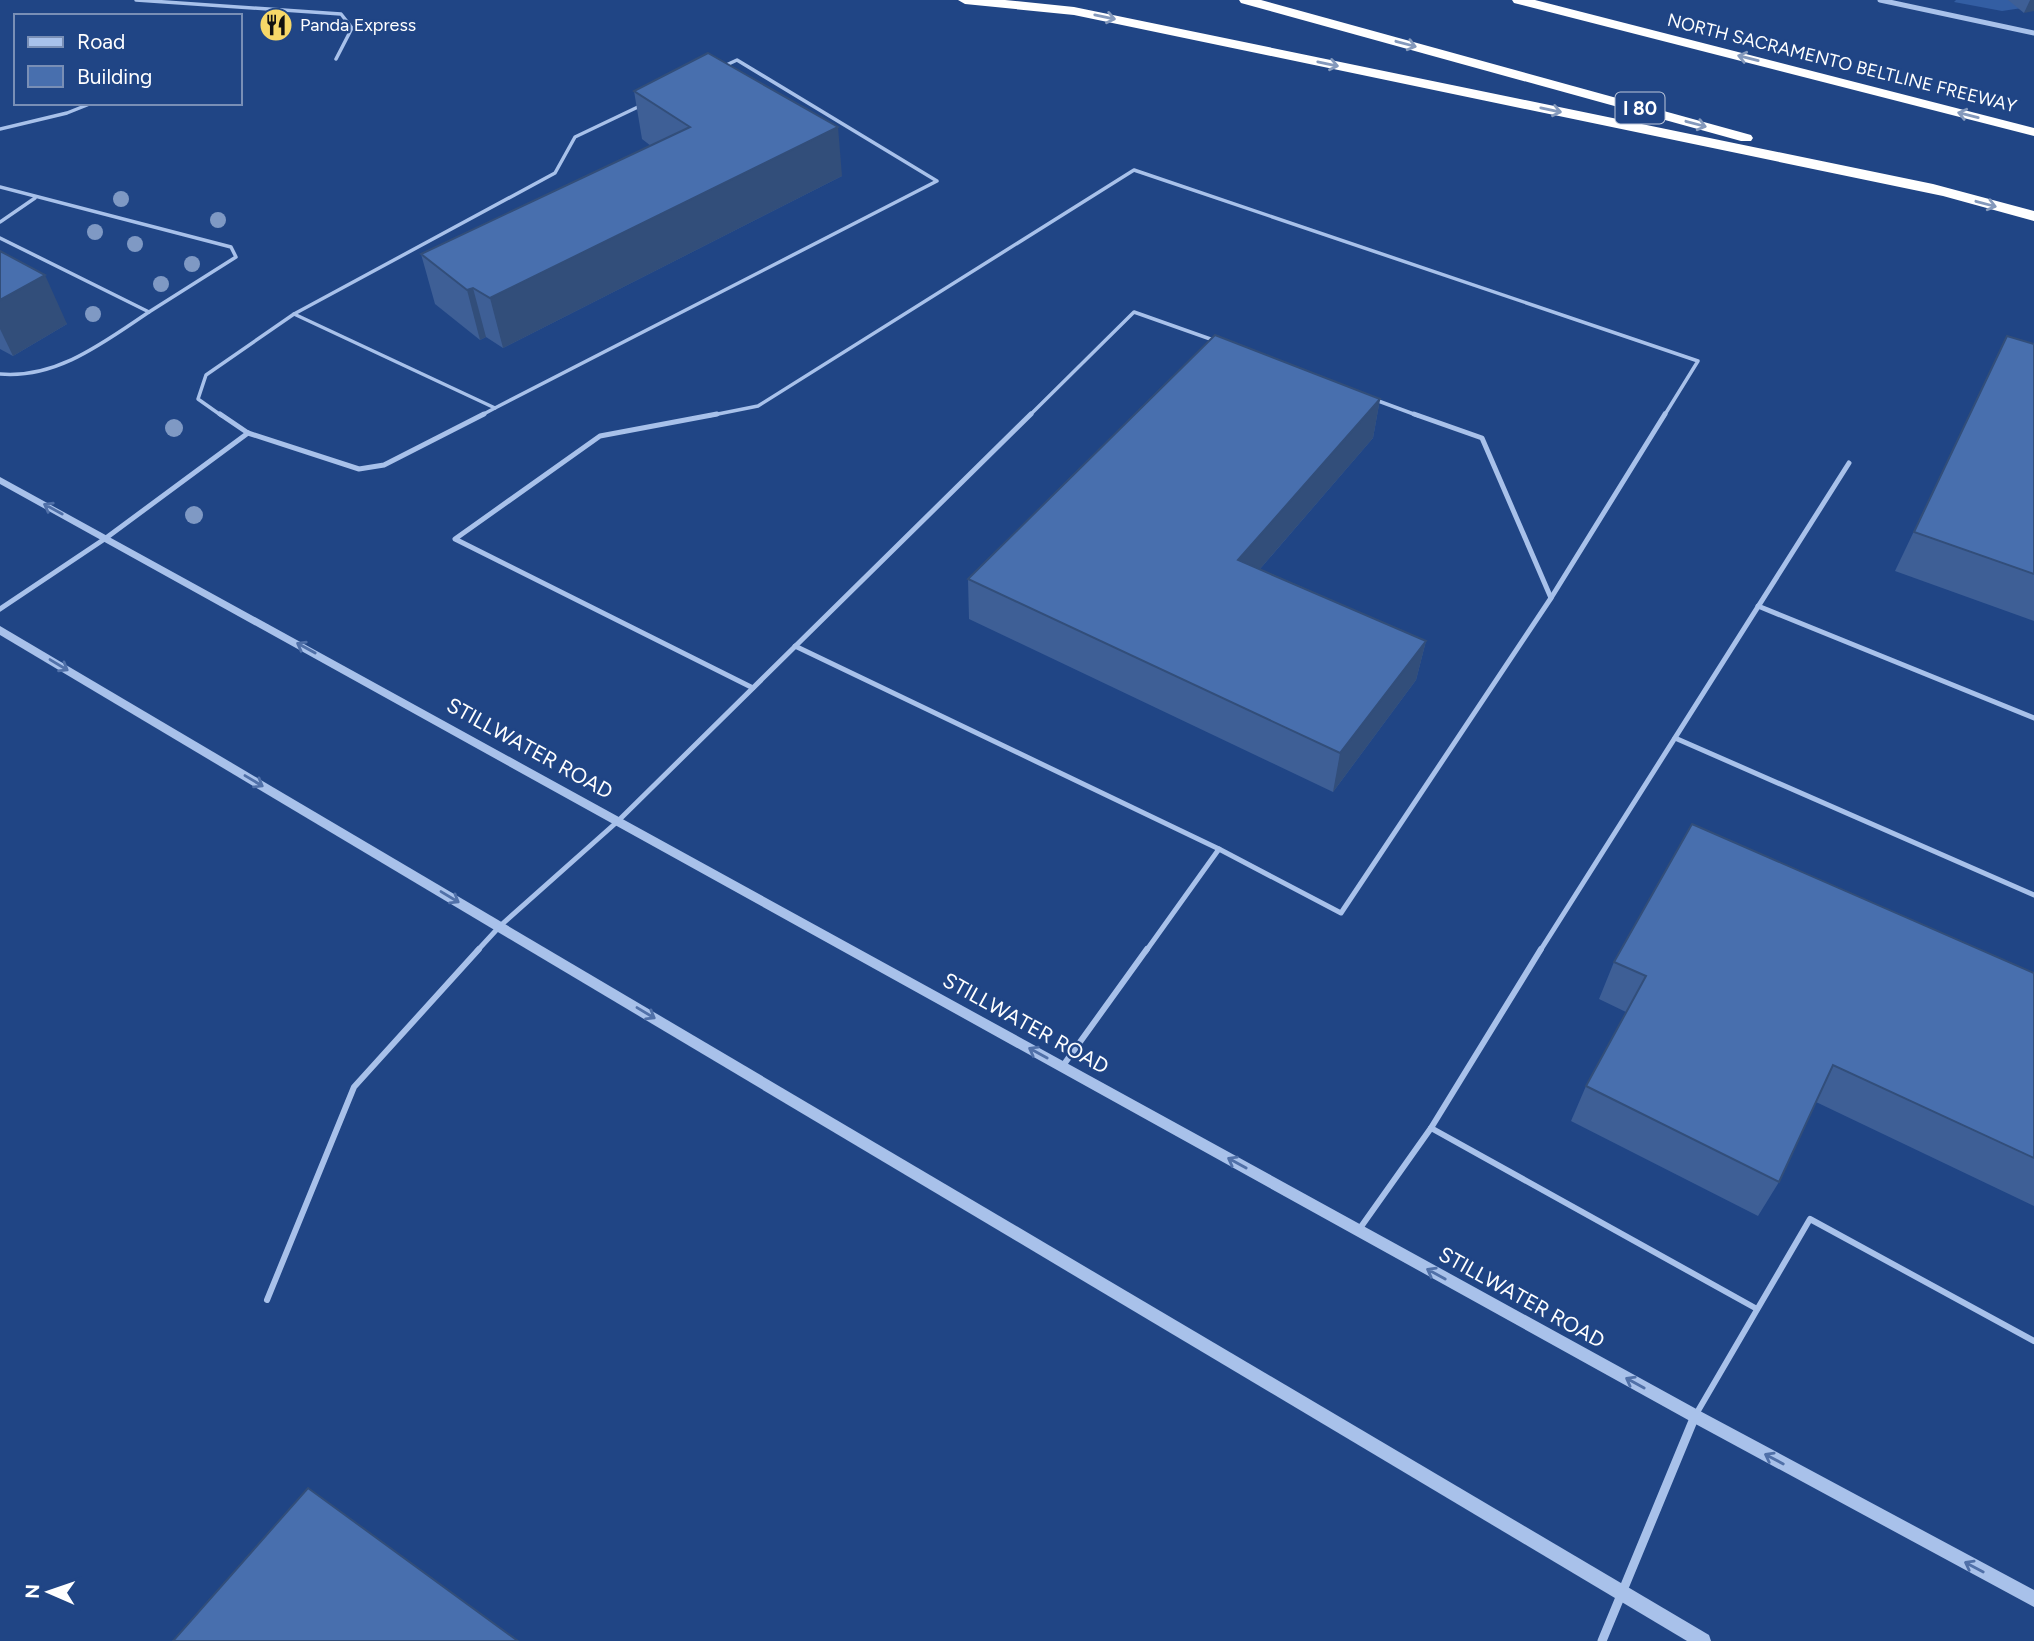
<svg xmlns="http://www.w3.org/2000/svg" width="2034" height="1641" viewBox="0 0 2034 1641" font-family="Figtree,sans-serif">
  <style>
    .green { fill: #335ea3 }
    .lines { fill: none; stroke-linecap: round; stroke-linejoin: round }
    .service-far2 { stroke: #a8c1ea; stroke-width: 3.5 }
    .service-far1 { stroke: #a8c1ea; stroke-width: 5 }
    .service { stroke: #a8c1ea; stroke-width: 6 }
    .minor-far1 { stroke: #a8c1ea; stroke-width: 5 }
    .minor { stroke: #a8c1ea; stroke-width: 9 }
    .tertiary { fill: #a8c1ea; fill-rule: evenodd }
    .motorway { fill: #fff; fill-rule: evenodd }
    .tree { fill: #7f99c4 }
    .wall { fill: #3e5f96 }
    .shaded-wall { fill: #324e7a }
    .building { fill: #486fae; stroke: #324e7a; stroke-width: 2 }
    .oneway { stroke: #8499bc }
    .oneway2 { stroke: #5070a8 }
    .labels { text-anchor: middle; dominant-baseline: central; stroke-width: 5; stroke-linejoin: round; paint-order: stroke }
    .far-poi-label { font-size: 18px; fill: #fff; stroke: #204585; text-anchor: start }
    .far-street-label { font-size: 18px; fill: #fff; stroke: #204585 }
    .shield { fill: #204585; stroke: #bcc7da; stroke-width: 2 }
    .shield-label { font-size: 19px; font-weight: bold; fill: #fff }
    .street-label { font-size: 21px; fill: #fff; stroke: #204585 }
  </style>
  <rect width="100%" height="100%" fill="#204585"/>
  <path class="green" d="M1956,0H2022L2029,7L2002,11L1954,2Z"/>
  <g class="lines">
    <g class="service-far2">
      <path d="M136,0L341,14L352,28L336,59"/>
      <path d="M0,129L67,113L92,103"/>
      <path d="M0,187L231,247L236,257L149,312L0,238"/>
      <path d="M0,222L35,198"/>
      <path d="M294,314L555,173L575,137L640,106"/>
      <path d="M0,374C57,379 104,342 149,312"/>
      <path d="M1373,399L1419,416"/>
      <path d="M495,408L937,181L737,60L722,67"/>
      <path d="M222,416L198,399L206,375L294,314L495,408L480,416"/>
      <path d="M708,416L758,406L1134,170L1698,361L1664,416"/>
      <path d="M1029,416L1134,312L1216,341"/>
    </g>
    <g class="service-far1">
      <path d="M220,414L248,433L359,469L384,465L484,414"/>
      <path d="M717,414L600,436L455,539L753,688"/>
      <path d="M1551,598L1665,414"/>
      <path d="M1758,606L2034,718"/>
      <path d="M0,609L106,538L248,433"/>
      <path d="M795,646L1219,849"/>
      <path d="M1675,738L2034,895"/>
      <path d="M477,951L500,926L618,821L1031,414"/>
      <path d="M1146,951L1219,849L1341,913L1551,598L1482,438L1414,414"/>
      <path d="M1540,951L1849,463"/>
    </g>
    <g class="service">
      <path d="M1541,949L1431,1128L1757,1309"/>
      <path d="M1062,1067L1147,949"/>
      <path d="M1358,1231L1431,1128"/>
      <path d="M267,1300L354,1087L479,949"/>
      <path d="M1695,1416L1810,1219L2034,1341"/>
    </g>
    <path class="minor-far1" d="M1880,0L2034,33"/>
    <path class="minor" d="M1602,1641L1695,1416"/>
    <g class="tertiary">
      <path d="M0,477L1700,1411L2034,1590V1607L1690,1421L0,484Z"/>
      <path d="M0,626L1709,1635L1711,1641H1687L0,635Z"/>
    </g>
    <g class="motorway">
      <path d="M958,0H1005L1074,7L1933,184L2034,211V221L1943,196L1074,15L965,4Z"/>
      <path d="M1239,0H1261L1751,135L1753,138L1751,141H1741L1241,3Z"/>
      <path d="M1512,0H1535L2034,128V136L1514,3Z"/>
    </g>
  </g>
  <g class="tree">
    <circle cx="121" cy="199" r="8"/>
    <circle cx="218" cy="220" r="8"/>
    <circle cx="95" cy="232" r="8"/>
    <circle cx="135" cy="244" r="8"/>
    <circle cx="192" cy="264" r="8"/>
    <circle cx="161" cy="284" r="8"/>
    <circle cx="93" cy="314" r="8"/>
    <circle cx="174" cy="428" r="9"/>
    <circle cx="194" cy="515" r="9"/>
  </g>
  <g class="wall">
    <path d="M2008,0H2034L2024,13Z"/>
    <path d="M634,91L842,176L503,348L486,337L480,340L435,304L421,254L651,146L642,139Z"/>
    <path d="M0,251L67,324L13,356L0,349Z"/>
    <path d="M2007,336L2034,344V621L1895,571Z"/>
    <path d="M1380,399L1373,438L1260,569L1426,641L1416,680L1333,792L969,619L968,579Z"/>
    <path d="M1614,962L2034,973V1206L1816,1102L1779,1182L1758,1216L1571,1121L1586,1086L1626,1012L1599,999Z"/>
  </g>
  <g class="shaded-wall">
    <path d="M2030,0H2034V11L2024,13Z"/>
    <path d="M838,127L842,176L503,348L490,298Z"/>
    <path d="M45,275L67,324L13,356L0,329V300Z"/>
    <path d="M473,288L486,337L480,340L467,290Z"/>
    <path d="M1380,399L1373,438L1234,599L1238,560Z"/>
    <path d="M1426,641L1416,680L1333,792L1340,753Z"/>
  </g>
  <g class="building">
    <path d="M708,53L838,127L490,298L473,288L467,290L421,254L690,127L634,91Z"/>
    <path d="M0,251L45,275L0,300Z"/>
    <path d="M1215,335L1380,399L1238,560L1426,641L1340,753L968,579Z"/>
    <path d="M2007,336L2034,344V574L1914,532Z"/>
    <path d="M1692,824L2034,973V1158L1833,1065L1779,1182L1586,1086L1646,976L1614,962Z"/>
    <path d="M308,1488L518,1641H173Z"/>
  </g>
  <defs><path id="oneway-shaft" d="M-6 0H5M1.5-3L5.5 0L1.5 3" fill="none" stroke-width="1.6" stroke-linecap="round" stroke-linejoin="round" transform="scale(1.75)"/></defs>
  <g class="oneway">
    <use href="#oneway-shaft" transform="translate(1105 17) rotate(12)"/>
    <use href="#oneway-shaft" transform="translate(1406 44) rotate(15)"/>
    <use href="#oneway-shaft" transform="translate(1748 58) rotate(-166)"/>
    <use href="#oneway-shaft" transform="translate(1328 64) rotate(12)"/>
    <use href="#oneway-shaft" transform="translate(1551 110) rotate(12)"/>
    <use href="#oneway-shaft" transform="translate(1968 115) rotate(-166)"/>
    <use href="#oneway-shaft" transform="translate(1696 124) rotate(15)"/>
    <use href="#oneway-shaft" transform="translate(1986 204) rotate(15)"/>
  </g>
  <g class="oneway2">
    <use href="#oneway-shaft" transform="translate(53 509) rotate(-151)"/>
    <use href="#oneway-shaft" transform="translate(306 648) rotate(-151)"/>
    <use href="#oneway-shaft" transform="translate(59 665) rotate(31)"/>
    <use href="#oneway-shaft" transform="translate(254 781) rotate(31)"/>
    <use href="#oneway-shaft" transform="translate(450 897) rotate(31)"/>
    <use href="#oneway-shaft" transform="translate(646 1013) rotate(31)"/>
    <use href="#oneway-shaft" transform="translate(1038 1053) rotate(-151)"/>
    <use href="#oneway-shaft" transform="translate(1237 1163) rotate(-151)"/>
    <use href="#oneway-shaft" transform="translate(1436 1274) rotate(-151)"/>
    <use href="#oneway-shaft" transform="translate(1635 1383) rotate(-151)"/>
    <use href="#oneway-shaft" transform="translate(1774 1459) rotate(-152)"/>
    <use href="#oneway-shaft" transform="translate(1974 1567) rotate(-152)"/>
  </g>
  <defs>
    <symbol id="restaurant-disc" viewBox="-11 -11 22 22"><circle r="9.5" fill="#f7d868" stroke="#204585"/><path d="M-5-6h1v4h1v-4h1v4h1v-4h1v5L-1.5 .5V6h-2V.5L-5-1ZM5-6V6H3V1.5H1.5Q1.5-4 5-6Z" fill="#111"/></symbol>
  </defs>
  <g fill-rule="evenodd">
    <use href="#restaurant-disc" x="257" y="6" width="38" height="38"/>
  </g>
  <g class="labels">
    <g class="far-poi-label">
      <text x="300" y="25">Panda Express</text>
    </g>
    <g class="far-street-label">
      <text transform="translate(1842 63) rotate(14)">NORTH SACRAMENTO BELTLINE FREEWAY</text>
    </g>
    <rect class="shield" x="1615.5" y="92.5" width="49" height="31" rx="5"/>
    <g class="shield-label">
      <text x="1640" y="108">I 80</text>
    </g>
    <g class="street-label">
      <text transform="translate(530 748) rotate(29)">STILLWATER ROAD</text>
      <text transform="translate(1026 1023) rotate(29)">STILLWATER ROAD</text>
      <text transform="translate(1522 1297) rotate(29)">STILLWATER ROAD</text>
    </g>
  </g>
  <rect x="14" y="14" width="228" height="91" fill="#204585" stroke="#798fb6" stroke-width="2"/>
  <rect x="28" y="37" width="35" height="10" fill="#a8c1ea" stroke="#798fb6" stroke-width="2"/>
  <text x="77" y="49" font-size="21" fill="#ffffff">Road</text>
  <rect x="28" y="66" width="35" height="21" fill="#486fae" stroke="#798fb6" stroke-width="2"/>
  <text x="77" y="84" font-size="21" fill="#ffffff">Building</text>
  <g transform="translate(49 1592) rotate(272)" stroke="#204585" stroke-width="5" paint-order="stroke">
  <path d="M0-5L12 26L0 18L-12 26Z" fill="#ffffff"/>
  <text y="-10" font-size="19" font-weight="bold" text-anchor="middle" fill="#ffffff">N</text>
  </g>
</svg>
